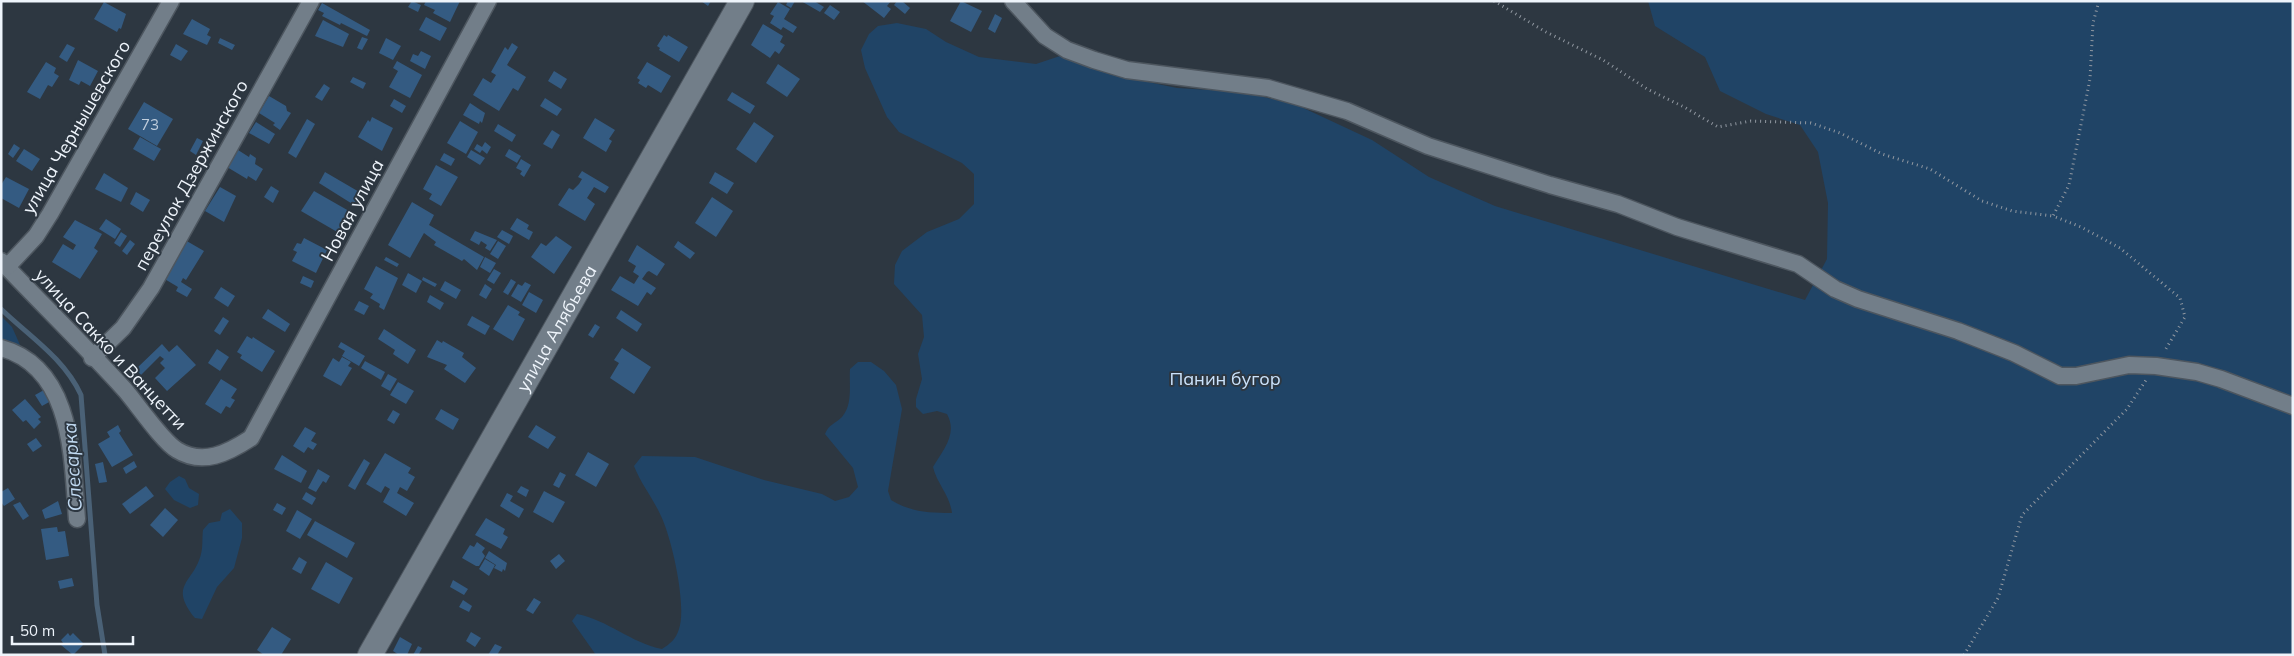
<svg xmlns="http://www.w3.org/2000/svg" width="2294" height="656" viewBox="0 0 2294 656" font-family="Mulish,sans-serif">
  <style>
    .green { fill: #204466 }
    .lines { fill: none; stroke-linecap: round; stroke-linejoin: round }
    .stream { stroke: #4a6176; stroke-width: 5 }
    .building { fill: #345b82 }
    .street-casing { stroke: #4d565f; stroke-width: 19 }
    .secondary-casing { stroke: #4d565f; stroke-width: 26 }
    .path { stroke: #9299a2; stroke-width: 3; stroke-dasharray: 1 4; stroke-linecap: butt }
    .street { stroke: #727e89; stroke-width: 16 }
    .secondary { stroke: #727e89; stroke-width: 24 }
    .labels { text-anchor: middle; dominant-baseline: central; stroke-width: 4; stroke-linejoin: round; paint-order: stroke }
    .number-label { font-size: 15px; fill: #c0cedd }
    .street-label { font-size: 18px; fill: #eef4fb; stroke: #2d3741 }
    .park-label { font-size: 18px; fill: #cae2fb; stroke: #2d3741 }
    .water-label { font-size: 19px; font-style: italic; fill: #c1daf2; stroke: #2d3741 }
  </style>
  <rect width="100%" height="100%" fill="#2d3741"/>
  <g class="green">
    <path d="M1648,1H2293V655H596L572,621L577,614C608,620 631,643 662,649C670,644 676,639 679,629C687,606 672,539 661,516C653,498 641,484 634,466L642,456L695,457L764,480L822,494L835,501L849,497L858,487L853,468L825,434C829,424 835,424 842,417C853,405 849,385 850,369L858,362H871L884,371L896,385L902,409L888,491L891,500C911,512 928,513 952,513C950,495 937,484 933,467C943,450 958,434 947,414L937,411L923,414L916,407V399L922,379L918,354L924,337L922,315L894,284L895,265L902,251L927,232L959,219L974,204V174L962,163L899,132L887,117L865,68L861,50L869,34L878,26L897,23L926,29L946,42L979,57L1036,64L1060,56L1109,74L1177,88L1242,92L1297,105L1372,140L1429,177L1495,206L1805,300L1827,259L1828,203L1818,152L1800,125L1766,114L1720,91L1705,57L1655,26Z"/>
    <path d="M1,316L12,327L21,347L1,341Z"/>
    <path d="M179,476L185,479L189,488L199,494L198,505L190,508L174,500L165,489L170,482Z"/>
    <path d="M230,509L242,523V538L234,568L217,587L202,619L195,618C168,584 194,583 201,554C203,547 202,538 203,530L209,523L220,521L222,513Z"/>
  </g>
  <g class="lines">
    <path class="stream" d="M1,309C29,336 64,358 81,395L97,605L105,655"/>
  </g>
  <g class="building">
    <path d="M412,1L421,5L418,12L408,7Z"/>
    <path d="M426,1H460L450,22L433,13L435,10L424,5Z"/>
    <path d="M701,1H711L708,6Z"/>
    <path d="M788,1H795L791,8L786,5Z"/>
    <path d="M801,1H814L824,7L820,12Z"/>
    <path d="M862,1H891L887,6L891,9L884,18Z"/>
    <path d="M897,1H902L910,8L905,14L894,5Z"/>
    <path d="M961,1L982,11L971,32L950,21Z"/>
    <path d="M104,2L126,14L121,29L119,28L117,32L94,19Z"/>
    <path d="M778,2L790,9L784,19L797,27L793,33L783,27L781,30L770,23L774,16L770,14Z"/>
    <path d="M322,3L370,30L367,36L341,23L340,25L322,16L324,13L318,10Z"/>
    <path d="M830,5L840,12L834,20L824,13Z"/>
    <path d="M995,14L1002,18L995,33L988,29Z"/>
    <path d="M426,17L447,28L440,41L419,30Z"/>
    <path d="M192,19L210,29L207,35L211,37L207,45L183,34Z"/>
    <path d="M323,20L349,34L343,47L315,36Z"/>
    <path d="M763,24L783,36L780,42L785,45L779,54L775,51L770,58L751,45Z"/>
    <path d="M664,35L667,37L668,35L688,47L679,62L659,50L660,48L657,46Z"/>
    <path d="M362,37L368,39L362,50L357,48Z"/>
    <path d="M220,38L235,45L232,50L218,43Z"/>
    <path d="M386,38L401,46L393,60L379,53Z"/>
    <path d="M512,43L518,47L507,65L526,77L518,91L513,88L499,111L473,95L483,78L491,83L496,75L491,72L505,47L508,50Z"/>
    <path d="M67,44L75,48L67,62L59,57Z"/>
    <path d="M176,44L188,51L181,61L170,55Z"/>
    <path d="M421,51L431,56L425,69L410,61L413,54L418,56Z"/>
    <path d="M78,60L98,71L90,86L81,81L79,85L69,80Z"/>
    <path d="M397,61L422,75L410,98L389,87L398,71L393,68Z"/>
    <path d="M46,62L56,68L54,73L59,76L52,87L48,85L40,99L27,92Z"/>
    <path d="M647,62L671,76L661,93L648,85L646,88L638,83L640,80L637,78Z"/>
    <path d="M778,64L800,79L787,97L766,83Z"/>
    <path d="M554,71L567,79L561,89L548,81Z"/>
    <path d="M353,77L366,83L363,89L350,82Z"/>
    <path d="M324,84L330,88L322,101L315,97Z"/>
    <path d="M732,92L755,106L750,114L727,100Z"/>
    <path d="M269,96L286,106L287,111L291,113L280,130L273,125L275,123L259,113Z"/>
    <path d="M545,98L562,109L557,116L540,106Z"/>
    <path d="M394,99L406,106L402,113L390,106Z"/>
    <path d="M144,102L173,119L157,146L128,129Z"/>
    <path d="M470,103L485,113L482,123L480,121L479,124L463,115Z"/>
    <path d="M372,117L393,128L382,151L358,137L368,120L370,122Z"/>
    <path d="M595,118L615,130L609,139L612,141L606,152L583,138Z"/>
    <path d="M307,119L315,124L296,158L288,153Z"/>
    <path d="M460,121L478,132L466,154L447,143Z"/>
    <path d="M256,122L275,134L269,144L249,133Z"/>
    <path d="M754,122L774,136L756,163L736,149Z"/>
    <path d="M498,124L516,135L512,142L494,131Z"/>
    <path d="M552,130L560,135L552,149L543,144Z"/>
    <path d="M140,137L161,149L154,161L133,149Z"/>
    <path d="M197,138L203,141L196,155L190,151Z"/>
    <path d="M485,142L491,147L487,154L482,150L480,153L474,149L477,144L482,147Z"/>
    <path d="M14,144L20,148L13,158L8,154Z"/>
    <path d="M24,149L40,159L32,171L16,161Z"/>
    <path d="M509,149L521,156L517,163L505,156Z"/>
    <path d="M238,150L249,157L250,154L256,158L255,164L263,169L256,181L248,176L247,179L227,167Z"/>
    <path d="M471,150L485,158L480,165L467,157Z"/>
    <path d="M444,153L455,159L451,166L440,160Z"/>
    <path d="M521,159L531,165L524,177L520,174L522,171L516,168Z"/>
    <path d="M436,165L458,177L441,206L429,199L432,194L423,189Z"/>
    <path d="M582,171L609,187L605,193L594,187L587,198L595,204L585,221L558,205L569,188L573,190L579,184L582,179L578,177Z"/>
    <path d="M325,172L361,193L354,205L319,183Z"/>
    <path d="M715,172L734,183L727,194L709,183Z"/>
    <path d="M104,173L128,188L121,202L95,189Z"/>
    <path d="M6,177L29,189L19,208L1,198V185Z"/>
    <path d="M271,186L279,191L273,203L264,197Z"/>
    <path d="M220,187L236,196L224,222L205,211Z"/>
    <path d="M314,191L349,211L339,233L301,211Z"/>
    <path d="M136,192L150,200L143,212L130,204Z"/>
    <path d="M712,197L733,211L716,237L695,223Z"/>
    <path d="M412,202L434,215L429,225L484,257L477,270L464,259L462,261L434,245L436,242L424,233L410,258L388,245Z"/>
    <path d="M517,218L529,225L527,229L533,232L529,240L510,229Z"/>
    <path d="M106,219L121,229L115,239L99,229Z"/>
    <path d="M75,220L102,234L94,248L98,251L80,279L52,262L63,244L73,250L76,245L63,237Z"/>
    <path d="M502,230L513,236L509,244L497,237Z"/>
    <path d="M475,231L497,240L490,251L485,248L487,245L481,241L479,245L470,240Z"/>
    <path d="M121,232L127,236L120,247L114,243Z"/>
    <path d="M556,236L572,247L554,274L531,257L541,243L546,246Z"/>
    <path d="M304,238L327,250L316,273L292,261L297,252L293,250L297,243L301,244Z"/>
    <path d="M130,240L135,244L127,255L122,251Z"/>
    <path d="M185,240L204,251L186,280L183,278L181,282L192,289L187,297L176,291L178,287L163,278Z"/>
    <path d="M498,241L506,246L498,259L490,254Z"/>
    <path d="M678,241L695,253L690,259L674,247Z"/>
    <path d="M637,245L665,264L657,276L649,271L647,272L642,279L656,288L651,295L647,292L638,306L611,290L620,276L634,284L639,276L633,272L636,266L628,261Z"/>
    <path d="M386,257L399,264L397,267L384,260Z"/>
    <path d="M485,257L496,263L490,273L480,267Z"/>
    <path d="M376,266L398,278L384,310L379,307L380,304L370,298L373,294L364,289Z"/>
    <path d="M494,269L501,273L494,284L487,280Z"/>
    <path d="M408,273L422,281L416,293L402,285Z"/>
    <path d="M303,276L314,281L311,288L300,283Z"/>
    <path d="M423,277L437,284L435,287L422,280Z"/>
    <path d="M511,279L516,282L508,295L503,292Z"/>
    <path d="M445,281L461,290L456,299L440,290Z"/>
    <path d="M525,282L531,285L521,302L511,296L518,284L522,286Z"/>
    <path d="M485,284L492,289L486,299L479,295Z"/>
    <path d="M221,287L235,296L228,307L214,298Z"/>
    <path d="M529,292L543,300L536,313L522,305Z"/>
    <path d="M430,295L444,303L440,310L427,302Z"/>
    <path d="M359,301L369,306L364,315L354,310Z"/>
    <path d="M508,305L520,312L518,315L525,319L513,341L493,329Z"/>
    <path d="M268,309L290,324L285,332L262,318Z"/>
    <path d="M621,310L642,324L637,332L616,318Z"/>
    <path d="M472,316L490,326L485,335L467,325Z"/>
    <path d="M223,317L229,321L220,335L214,331Z"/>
    <path d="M595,324L600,327L593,338L588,335Z"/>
    <path d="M384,329L416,350L408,364L393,354L395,350L378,339Z"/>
    <path d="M247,336L252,339L253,337L275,351L262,372L240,358L242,355L237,352Z"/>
    <path d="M437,340L442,343L443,341L464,353L462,357L476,368L465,383L444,369L447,365L427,357Z"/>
    <path d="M341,342L365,356L359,366L342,356L345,351L338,347Z"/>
    <path d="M162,344L169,352L177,345L196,365L167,391L155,378L165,368L160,363L164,359L160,356L141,375L136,369Z"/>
    <path d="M622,348L651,367L634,394L610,378L619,363L614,360Z"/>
    <path d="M217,349L229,357L220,371L208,363Z"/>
    <path d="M342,357L351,362L348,366L352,368L341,386L323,376L333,358L339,362Z"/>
    <path d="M365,361L385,372L381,380L361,368Z"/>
    <path d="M388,374L397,379L390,391L381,386Z"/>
    <path d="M221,379L237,389L231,398L235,400L230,408L226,406L221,414L205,404Z"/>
    <path d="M398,382L414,391L406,404L390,395Z"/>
    <path d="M44,390L51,401L42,406L35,395Z"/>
    <path d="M25,399L41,417L38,419L41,422L34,429L26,420L23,422L12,410Z"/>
    <path d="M441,409L459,419L453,430L435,419Z"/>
    <path d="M393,410L400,414L394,424L387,420Z"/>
    <path d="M118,425L121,431L119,433L133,455L112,467L98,444L110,437L107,432Z"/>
    <path d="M536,425L556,437L548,449L528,437Z"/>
    <path d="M305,427L316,433L311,441L317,444L313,450L308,447L304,453L293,446Z"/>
    <path d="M36,438L42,446L33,452L27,444Z"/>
    <path d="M588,452L609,464L596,487L575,475Z"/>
    <path d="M385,453L411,468L408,473L415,477L407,491L400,487L397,493L414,503L406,516L383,502L390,489L385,486L381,493L366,484Z"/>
    <path d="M282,455L307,471L301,483L274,469Z"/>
    <path d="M364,459L370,463L355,490L348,486Z"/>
    <path d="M134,461L137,467L126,474L123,468Z"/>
    <path d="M103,462L107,482L99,483L95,464Z"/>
    <path d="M318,469L330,476L326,483L323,481L316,492L308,488Z"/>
    <path d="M560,472L566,475L559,488L553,485Z"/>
    <path d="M146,486L154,496L130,514L122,504Z"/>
    <path d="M521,486L529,490L526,497L517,492Z"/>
    <path d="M8,488L15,499L4,506L1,502V492Z"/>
    <path d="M544,491L565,502L553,523L533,512Z"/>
    <path d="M306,492L316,498L312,505L302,499Z"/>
    <path d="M507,493L513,496L510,501L524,509L519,518L500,506Z"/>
    <path d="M58,501L62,514L45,519L42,510Z"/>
    <path d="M20,502L29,516L23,520L13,505Z"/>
    <path d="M277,503L286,508L282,515L273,510Z"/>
    <path d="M165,508L178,520L163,537L150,525Z"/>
    <path d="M297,510L312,519L300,539L286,531Z"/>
    <path d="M486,518L505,529L503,534L508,537L501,549L475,535Z"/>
    <path d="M315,521L355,543L347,558L307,535Z"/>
    <path d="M57,527L58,532L65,531L69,556L46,560L41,529Z"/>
    <path d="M477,542L485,548L482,552L485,556L479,566H476L462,558L470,545L474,547Z"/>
    <path d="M489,551L507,563L505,571L503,569L502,572L494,568L496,565L485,558Z"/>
    <path d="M559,554L565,561L556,569L550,561Z"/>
    <path d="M299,557L307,562L301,574L292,569Z"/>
    <path d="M485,559L495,565L489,576L479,569Z"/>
    <path d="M326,562L353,578L339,604L311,589Z"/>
    <path d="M72,578L74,586L60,589L58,581Z"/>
    <path d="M453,580L468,589L464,595L450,587Z"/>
    <path d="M534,598L541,602L533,614L526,610Z"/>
    <path d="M463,600L472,606L469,612L459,607Z"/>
    <path d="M272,627L291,639L281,655H264L257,650Z"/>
    <path d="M471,632L481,638L475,647L466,641Z"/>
    <path d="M68,633L70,636L73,633L84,644L73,655L61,645L63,643L61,640Z"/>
    <path d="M400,637L412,644L407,655H399L393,651Z"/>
    <path d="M495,644L502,647L497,655H488Z"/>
    <path d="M418,646L422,648L419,654L421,655H413Z"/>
  </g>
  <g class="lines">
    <defs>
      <g id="street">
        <path d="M1013,1L1045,36L1067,50L1094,60L1127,70L1268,88L1347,111L1428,146L1550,185L1618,204L1677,227L1798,264L1835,289L1858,299L1958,331L2014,353L2060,376H2076L2129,365L2156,366L2197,372L2221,379L2293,406"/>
        <path d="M1,261C42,304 85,346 125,390C138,405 162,441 177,450C203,466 228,453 251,438L488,1"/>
        <path d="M7,267L36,236L50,214L171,1"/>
        <path d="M1,348C74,368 72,460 77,519"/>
        <path d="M92,358L123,328L151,288L311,1"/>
      </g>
      <g id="secondary">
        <path id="s1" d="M370,655L742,1"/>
      </g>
    </defs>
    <use href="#street" class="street-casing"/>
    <use href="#secondary" class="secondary-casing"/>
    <g class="path">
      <path d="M1494,1L1546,32L1603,60L1647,89L1684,107L1718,127L1751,121L1811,123L1840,133L1882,154L1930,169L1982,201L2012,211L2053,216"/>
      <path d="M2099,1L2093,23L2090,79L2069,185L2053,216L2081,227L2120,248L2180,298L2185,317L2164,352"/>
      <path d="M1964,655L1998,598L2022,515L2127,409L2146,380"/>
    </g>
    <use href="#street" class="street"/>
    <use href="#secondary" class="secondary"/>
  </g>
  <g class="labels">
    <g class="number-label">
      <text x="150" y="124">73</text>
    </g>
    <g class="street-label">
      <text transform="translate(76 127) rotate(-60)">улица Чернышевского</text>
      <text transform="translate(191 175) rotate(-61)">переулок Дзержинского</text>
      <text transform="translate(352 210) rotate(-62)">Новая улица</text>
      <text stroke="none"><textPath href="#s1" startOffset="376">улица Алябьева</textPath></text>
      <text transform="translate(111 349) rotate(47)">улица Сакко и Ванцетти</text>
    </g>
    <g class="park-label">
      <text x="1225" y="378">Панин бугор</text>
    </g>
    <g class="water-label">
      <text transform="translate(72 467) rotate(-94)">Слесарка</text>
    </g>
  </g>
  <rect width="2294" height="656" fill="none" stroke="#eef4fb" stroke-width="5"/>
  <path d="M12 636v8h121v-8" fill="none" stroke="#eef4fb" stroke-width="2.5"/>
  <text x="20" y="636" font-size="15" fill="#eef4fb" stroke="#2d3741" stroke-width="4" paint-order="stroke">50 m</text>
</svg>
